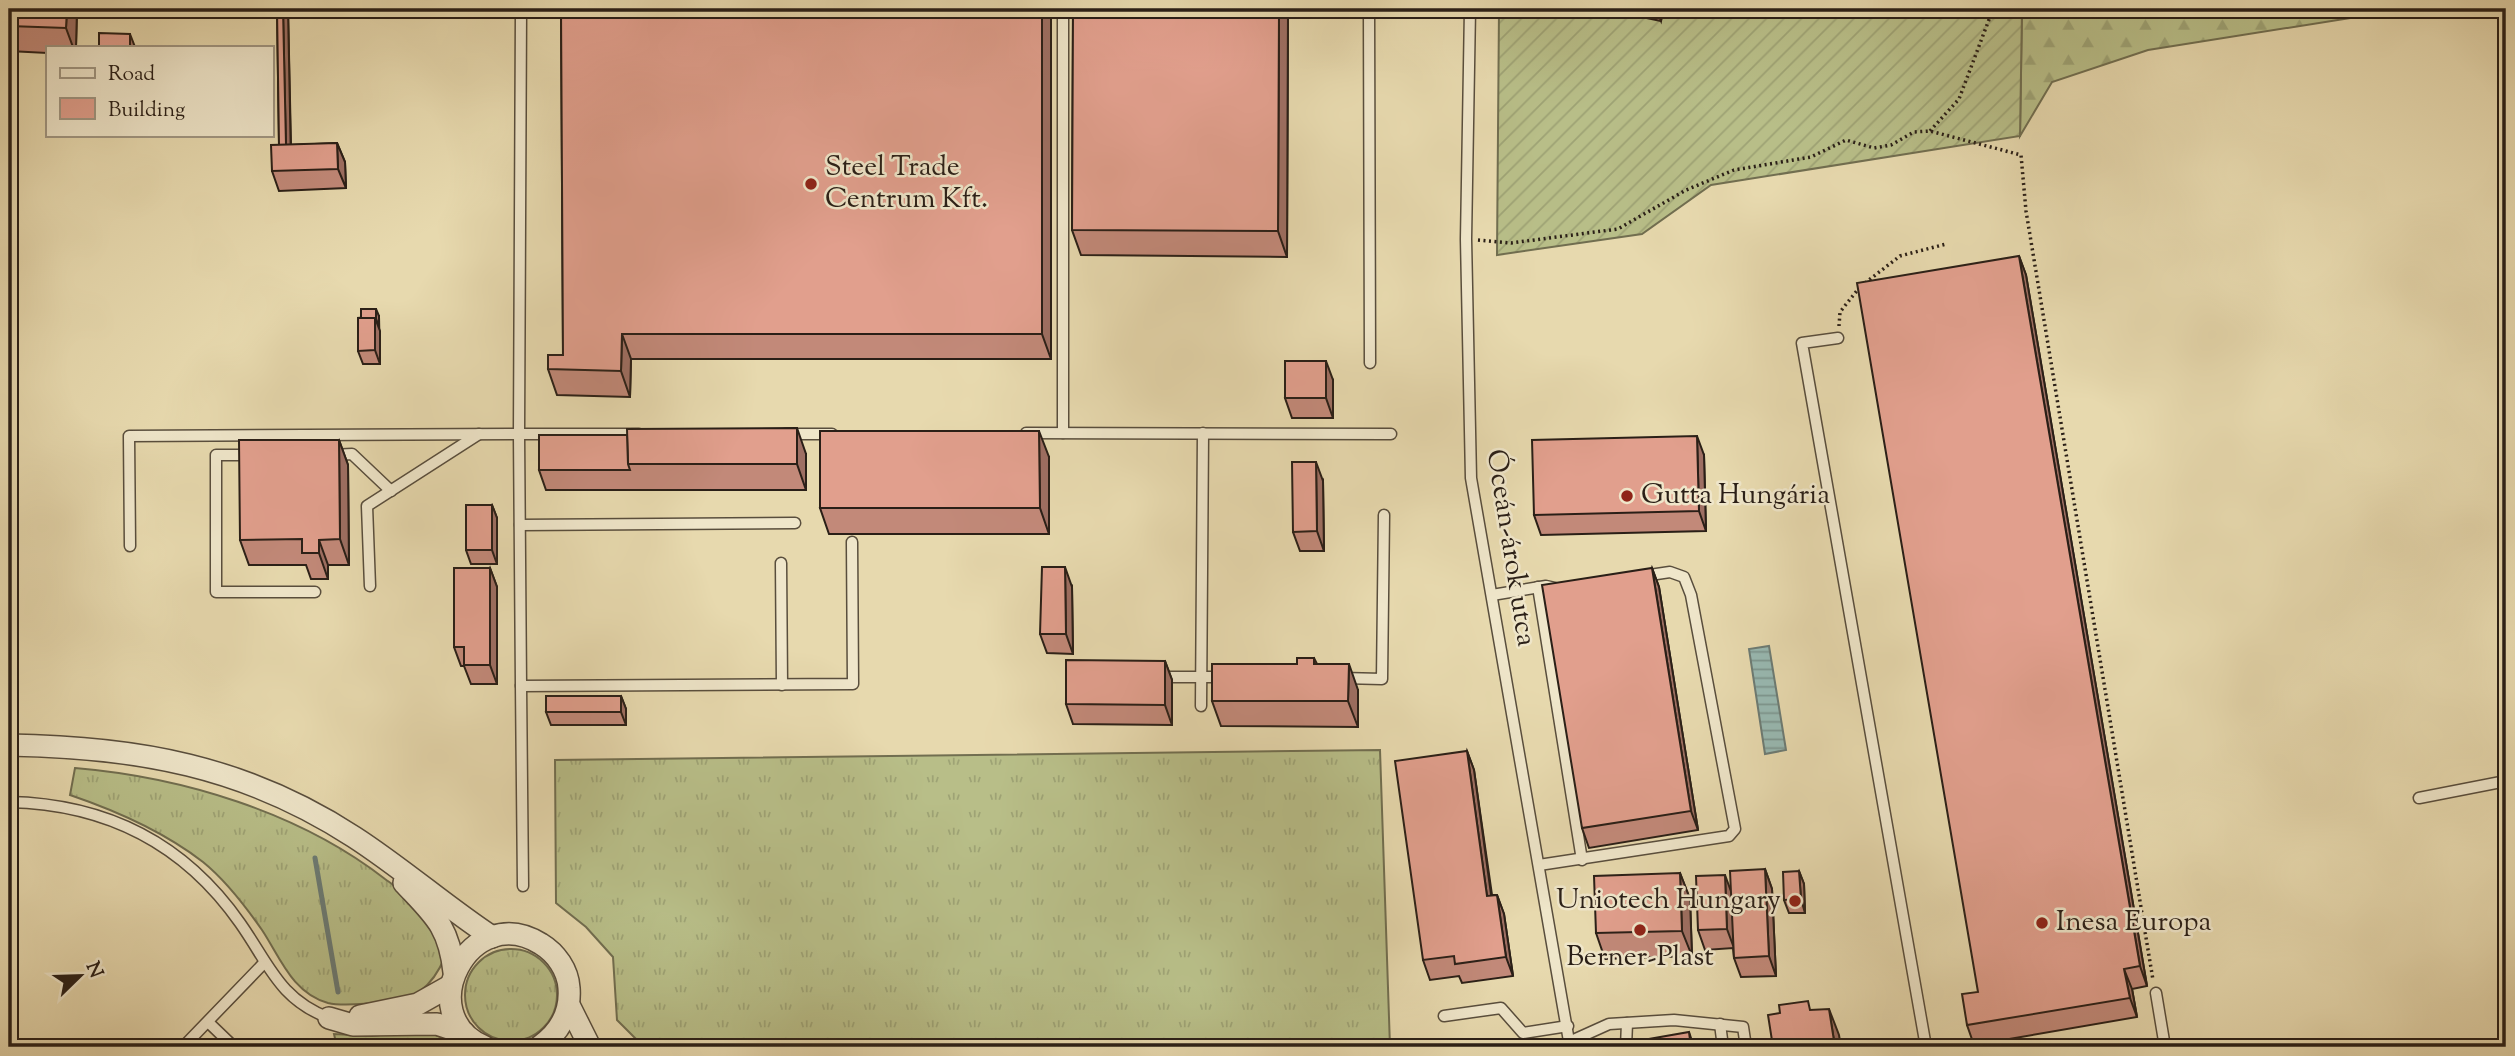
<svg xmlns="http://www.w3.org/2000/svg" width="2515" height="1056" viewBox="0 0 2515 1056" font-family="'Sorts Mill Goudy',serif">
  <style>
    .grass { fill: url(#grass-tufts); stroke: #716e50; stroke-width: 2 }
    .forest { fill: url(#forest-firs); stroke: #716e50; stroke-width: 2 }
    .garden { fill: url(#garden-furrows); stroke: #716e50; stroke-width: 2 }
    .water { fill: url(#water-rules); stroke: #6c7b74; stroke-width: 2 }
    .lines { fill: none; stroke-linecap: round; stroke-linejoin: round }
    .stream { stroke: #6c7b74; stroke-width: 5 }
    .service-casing { stroke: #594e3d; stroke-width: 13 }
    .minor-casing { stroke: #594e3d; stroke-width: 24 }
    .path { stroke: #2a1f17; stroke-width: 3.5; stroke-dasharray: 2 3.5; stroke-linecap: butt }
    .service { stroke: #efe6ca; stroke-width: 10 }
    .minor { stroke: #efe6ca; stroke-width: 21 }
    .wall { fill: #c28979; stroke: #2a1f17; stroke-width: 2 }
    .shaded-wall { fill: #9e6f63; stroke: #2a1f17; stroke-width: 2 }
    .building { fill: #e19f8d; stroke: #2a1f17; stroke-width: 2 }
    .poi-dot { fill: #8f2418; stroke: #efe6ca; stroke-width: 2.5 }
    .labels { text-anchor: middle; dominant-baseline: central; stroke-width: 5; stroke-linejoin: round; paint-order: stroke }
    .poi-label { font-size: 28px; fill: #2a1f17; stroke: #efe6ca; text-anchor: start }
    .street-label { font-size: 28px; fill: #2a1f17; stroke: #efe6ca }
  </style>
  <defs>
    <pattern id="grass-tufts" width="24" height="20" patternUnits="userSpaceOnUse" patternTransform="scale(1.75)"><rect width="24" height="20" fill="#b8be88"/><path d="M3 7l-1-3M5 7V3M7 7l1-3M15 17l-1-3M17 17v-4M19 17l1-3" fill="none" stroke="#9ea375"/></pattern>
    <pattern id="forest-firs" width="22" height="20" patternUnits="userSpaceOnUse" patternTransform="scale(1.75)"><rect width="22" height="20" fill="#b8be88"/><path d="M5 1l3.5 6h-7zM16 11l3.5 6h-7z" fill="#9ea375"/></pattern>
    <pattern id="garden-furrows" width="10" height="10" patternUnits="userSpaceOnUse" patternTransform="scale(1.75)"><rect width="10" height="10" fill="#b8be88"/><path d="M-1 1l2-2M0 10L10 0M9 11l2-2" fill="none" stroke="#9ea375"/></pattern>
    <pattern id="water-rules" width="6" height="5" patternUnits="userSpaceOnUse" patternTransform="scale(1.75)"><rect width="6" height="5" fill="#98b9b2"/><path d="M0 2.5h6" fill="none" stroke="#7c9690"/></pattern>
  </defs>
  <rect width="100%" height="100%" fill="#e7d9ae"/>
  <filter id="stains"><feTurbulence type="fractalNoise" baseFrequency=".00286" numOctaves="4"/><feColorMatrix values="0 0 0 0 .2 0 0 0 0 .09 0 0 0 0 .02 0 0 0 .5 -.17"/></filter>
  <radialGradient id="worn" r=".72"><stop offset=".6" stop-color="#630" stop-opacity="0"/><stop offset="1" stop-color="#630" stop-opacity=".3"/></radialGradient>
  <g class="grass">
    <path d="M1380,750L1390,1047H644L617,1020L613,957L586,927L556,903L555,760Z"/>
    <path d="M75,768C182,777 299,812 385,879C396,887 410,895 418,905C431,921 438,938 445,957C432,987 415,1001 381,1003C365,1003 344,1007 328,1003C292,993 280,957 262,930C246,907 224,879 203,862C163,831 117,811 70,795Z"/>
    <circle cx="511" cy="995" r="46"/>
    <path d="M422,1030L446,1039L454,1047H337L334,1034L372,1036Z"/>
  </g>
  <path class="forest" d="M2022,9H2407L2148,50L2052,82L2020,136Z"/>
  <path class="garden" d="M1499,9H2022L2020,136L1711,185L1642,234L1497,255Z"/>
  <path class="water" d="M1769,646L1786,750L1765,754L1749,649Z"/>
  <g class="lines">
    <g class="stream">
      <path d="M315,858L338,992"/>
      <path d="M346,1046L347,1047"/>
    </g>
    <defs>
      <g id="service">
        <path d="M521,9L519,434H639"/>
        <path d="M1063,9V433"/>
        <path d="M1369,9L1370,363"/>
        <path d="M1470,9L1466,239L1471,478L1570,1047"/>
        <path d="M1838,338L1802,343L1926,1047"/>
        <path d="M1026,433L1391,434"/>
        <path d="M785,434H832"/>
        <path d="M252,455H216V592H315"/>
        <path d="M331,455L352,454L391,491"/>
        <path d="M520,525L795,523"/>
        <path d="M130,546L129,436L519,434L521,686L853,684L852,542"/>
        <path d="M781,563L782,685"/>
        <path d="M370,586L367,506L479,434"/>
        <path d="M1538,587L1582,860"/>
        <path d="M1492,595L1546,586L1555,588"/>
        <path d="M1157,677H1224"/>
        <path d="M1342,678L1382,679L1384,515"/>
        <path d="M521,686L523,886"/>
        <path d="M1201,706L1203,433"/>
        <path d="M2419,798L2506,781"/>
        <path d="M9,802C105,804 184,843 240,923C269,964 279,999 329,1018"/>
        <path d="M1539,865L1729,836L1735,829L1691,595L1684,577L1670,572L1643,576"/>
        <path d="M2156,993L2165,1047"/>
        <path d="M1444,1016L1501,1008L1523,1033L1568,1026"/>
        <path d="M208,1022L234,1047"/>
        <path d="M1720,1024L1723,1047"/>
        <path d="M1569,1042L1609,1024L1674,1020L1743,1027L1746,1047"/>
        <path d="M183,1047L263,964"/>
        <path d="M1626,1047L1627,1023"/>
      </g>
      <g id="minor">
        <path d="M9,745C137,747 245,766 354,837C402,868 445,906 492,937"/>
        <path d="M404,883C434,915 449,926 454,972"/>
        <path d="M569,1005L590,1047"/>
        <path d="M360,1016L418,1004L450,986"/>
        <path d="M329,1018L353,1025L437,1024L464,1033"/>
        <path d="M485,1047C410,1016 470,899 541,944C556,953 568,970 569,988C571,1013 559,1033 539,1047"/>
      </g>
    </defs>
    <use href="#service" class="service-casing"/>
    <use href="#minor" class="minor-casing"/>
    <g class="path">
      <path d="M1930,131L1959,99L1993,9"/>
      <path d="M1478,240L1511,243L1618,229L1686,190L1734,170L1811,157L1846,140L1874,148L1891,145L1914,132L1930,131L2021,155L2026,211L2153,980"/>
      <path d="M1865,283L1900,256L1946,244"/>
      <path d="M1839,326L1840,312L1859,288"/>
    </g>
    <use href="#service" class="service"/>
    <use href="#minor" class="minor"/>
  </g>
  <g class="wall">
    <path d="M9,9H77L76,47H47V53L9,51Z"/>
    <path d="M277,9H288L291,145L337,143L345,162L346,188L279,191L272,171L279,145Z"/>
    <path d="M561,9H1051V359H631L630,397L557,395L548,369L563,355Z"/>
    <path d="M1073,9H1288L1287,257L1081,255L1072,230Z"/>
    <path d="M1644,9H1663L1661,21L1646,18L1644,11Z"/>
    <path d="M2019,256L2026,275L2147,986L2132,989L2137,1017L1974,1045L1967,1025L1978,992Z"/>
    <path d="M379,316L380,364H363L358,351V318Z"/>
    <path d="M1333,380V418H1292L1285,398Z"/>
    <path d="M627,435L806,454V490H546L539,470Z"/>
    <path d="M339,440L348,465L349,565H328V579H311L306,565H249L240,540Z"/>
    <path d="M1704,455L1706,531L1541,535L1534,515Z"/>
    <path d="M1049,457V534H829L820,508Z"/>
    <path d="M1323,481L1324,551H1300L1293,532Z"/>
    <path d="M492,505L497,518V564H471L466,550Z"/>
    <path d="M490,568L497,587V684H471L464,666H461L454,647Z"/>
    <path d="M1652,568L1659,587L1698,830L1589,848L1582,828Z"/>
    <path d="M1072,587L1073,654L1047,653L1040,634Z"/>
    <path d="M1314,658L1317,664L1358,690V727L1221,726L1212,701Z"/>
    <path d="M1165,661L1172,680V725L1073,724L1066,704Z"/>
    <path d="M621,696L626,709V725H551L546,712Z"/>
    <path d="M1467,751L1474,770L1492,895H1497L1504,914L1513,976L1462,983L1459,976L1430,980L1423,960Z"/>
    <path d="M1765,869L1772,889L1776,976L1741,977L1734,958L1733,948L1705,950L1698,930L1731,891Z"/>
    <path d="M1799,871L1804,884L1805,913H1789L1784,900Z"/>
    <path d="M1680,873L1690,899L1692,956L1605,959L1596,933Z"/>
  </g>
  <g class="shaded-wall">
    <path d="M67,9H77L76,47H73L66,28Z"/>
    <path d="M283,9H288L291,164L286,151Z"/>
    <path d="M1042,9H1051V359L1042,334Z"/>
    <path d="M1279,9H1288L1287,257L1278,231Z"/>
    <path d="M1659,9H1663L1661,21L1658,14Z"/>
    <path d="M130,34L135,47H130Z"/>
    <path d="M337,143L345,162L346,188L338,169Z"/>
    <path d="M2019,256L2026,275L2147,986L2140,966Z"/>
    <path d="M376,309L379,316V326L376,319Z"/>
    <path d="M375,318L380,331V364L375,350Z"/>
    <path d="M622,334L631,359L630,397L621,371Z"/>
    <path d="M1326,361L1333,380V418L1326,398Z"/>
    <path d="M9,399L13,411L9,484Z"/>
    <path d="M797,428L806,454V490L797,464Z"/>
    <path d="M1039,431L1049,457V534L1040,508Z"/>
    <path d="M1697,436L1704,455L1706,531L1699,511Z"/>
    <path d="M339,440L348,465L349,565L340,539Z"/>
    <path d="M1316,462L1323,481L1324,551L1317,531Z"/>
    <path d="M492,505L497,518V564L492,550Z"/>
    <path d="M319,540L328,565V579L319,553Z"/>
    <path d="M1065,567L1072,587L1073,654L1066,634Z"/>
    <path d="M490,568L497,587V684L490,665Z"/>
    <path d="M1652,568L1659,587L1698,830L1691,811Z"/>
    <path d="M1165,661L1172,680V725L1165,705Z"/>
    <path d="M1349,664L1358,690V727L1348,701Z"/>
    <path d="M621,696L626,709V725L621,712Z"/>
    <path d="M1467,751L1474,770L1494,916L1487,896Z"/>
    <path d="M1765,869L1772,889L1776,976L1769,956Z"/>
    <path d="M1799,871L1804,884L1805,913L1801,899Z"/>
    <path d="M1680,873L1690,899L1692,956L1682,931Z"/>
    <path d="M1725,875L1732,894L1734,948L1727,929Z"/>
    <path d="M1497,895L1504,914L1513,976L1506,957Z"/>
    <path d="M2124,969L2132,989L2137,1017L2130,998Z"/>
    <path d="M1829,1009L1839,1035L1841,1047H1835Z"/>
    <path d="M1689,1032L1694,1047H1691Z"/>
  </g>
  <g class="building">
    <path d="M9,9H67L66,28L9,26Z"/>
    <path d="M277,9H283L286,145H279Z"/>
    <path d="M561,9H1042V334H622L621,371L548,369V355H563Z"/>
    <path d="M1073,9H1279L1278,231L1072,230Z"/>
    <path d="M1644,9H1659L1658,14L1644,11Z"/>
    <path d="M99,33L130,34V47H99Z"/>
    <path d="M337,143L338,169L272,171L271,145Z"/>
    <path d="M2019,256L2140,966L2124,969L2130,998L1967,1025L1962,994L1978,992L1857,283Z"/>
    <path d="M361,309H376V319L375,318H361Z"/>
    <path d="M358,318H375V350L358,351Z"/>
    <rect x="1285" y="361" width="41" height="37"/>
    <path d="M797,428V464H628L627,429Z"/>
    <path d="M820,431H1039L1040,508H820Z"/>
    <path d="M539,435H627L628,464L630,470H539Z"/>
    <path d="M1697,436L1699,511L1534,515L1532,440Z"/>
    <path d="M239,440H339L340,539L319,540V553H302V539L240,540Z"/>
    <path d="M1292,462H1316L1317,531L1293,532Z"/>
    <rect x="466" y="505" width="26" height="45"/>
    <path d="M1042,567H1065L1066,634H1040Z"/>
    <path d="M454,568H490V665H464V647H454Z"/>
    <path d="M1652,568L1691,811L1582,828L1542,585Z"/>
    <path d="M1297,658H1314V664H1349L1348,701H1212V664H1297Z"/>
    <path d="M1066,660L1165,661V705L1066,704Z"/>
    <rect x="546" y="696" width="75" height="16"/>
    <path d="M1467,751L1487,896L1497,895L1506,957L1455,964L1454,956L1423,960L1395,761Z"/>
    <path d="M1765,869L1769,956L1734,958L1730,871Z"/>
    <path d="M1799,871L1801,899L1784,900L1783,872Z"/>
    <path d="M1680,873L1682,931L1596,933L1594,876Z"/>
    <path d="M1725,875L1727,929L1698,930L1696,876Z"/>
    <path d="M1808,1001L1810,1010L1829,1009L1835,1047H1773L1768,1015L1780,1013L1779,1005Z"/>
    <path d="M1689,1032L1691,1047H1621L1620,1044Z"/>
  </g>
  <g class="poi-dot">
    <circle cx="811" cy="184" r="7"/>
    <circle cx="1627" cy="496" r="7"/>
    <circle cx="1795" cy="901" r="7"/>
    <circle cx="2042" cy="923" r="7"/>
    <circle cx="1640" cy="930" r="7"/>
  </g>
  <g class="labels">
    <g class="poi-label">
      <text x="825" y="168">Steel Trade<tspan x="825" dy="32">Centrum Kft.</tspan></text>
      <text x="1641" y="496">Gutta Hungária</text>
      <text x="1781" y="901" text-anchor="end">Uniotech Hungary</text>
      <text x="2056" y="923">Inesa Europa</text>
      <text x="1640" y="958" text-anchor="middle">Berner-Plast</text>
    </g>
    <g class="street-label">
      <text transform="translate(1510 548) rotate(81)">Óceán-árok utca</text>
    </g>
  </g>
  <rect width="2515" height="1056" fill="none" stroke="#e7d9ae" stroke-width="35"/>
  <rect x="10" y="10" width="2494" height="1035" fill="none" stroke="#2a1f17" stroke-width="3.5"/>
  <rect x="18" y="18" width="2480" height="1021" fill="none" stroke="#2a1f17" stroke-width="2"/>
  <rect x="46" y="46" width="228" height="91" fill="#efe6ca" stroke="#a09682" stroke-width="2"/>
  <rect x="60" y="68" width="35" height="10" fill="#efe6ca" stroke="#a09682" stroke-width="2"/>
  <text x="108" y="80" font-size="21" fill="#2a1f17">Road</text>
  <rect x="60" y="98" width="35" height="21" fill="#e19f8d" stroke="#a09682" stroke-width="2"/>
  <text x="108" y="116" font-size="21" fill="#2a1f17">Building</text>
  <g transform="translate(80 976) rotate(67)" stroke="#efe6ca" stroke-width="5" paint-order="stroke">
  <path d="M0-5L12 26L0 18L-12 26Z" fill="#2a1f17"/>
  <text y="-10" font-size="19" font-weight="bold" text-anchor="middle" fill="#2a1f17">N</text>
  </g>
  <rect width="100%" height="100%" filter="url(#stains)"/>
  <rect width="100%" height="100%" fill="url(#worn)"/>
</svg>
